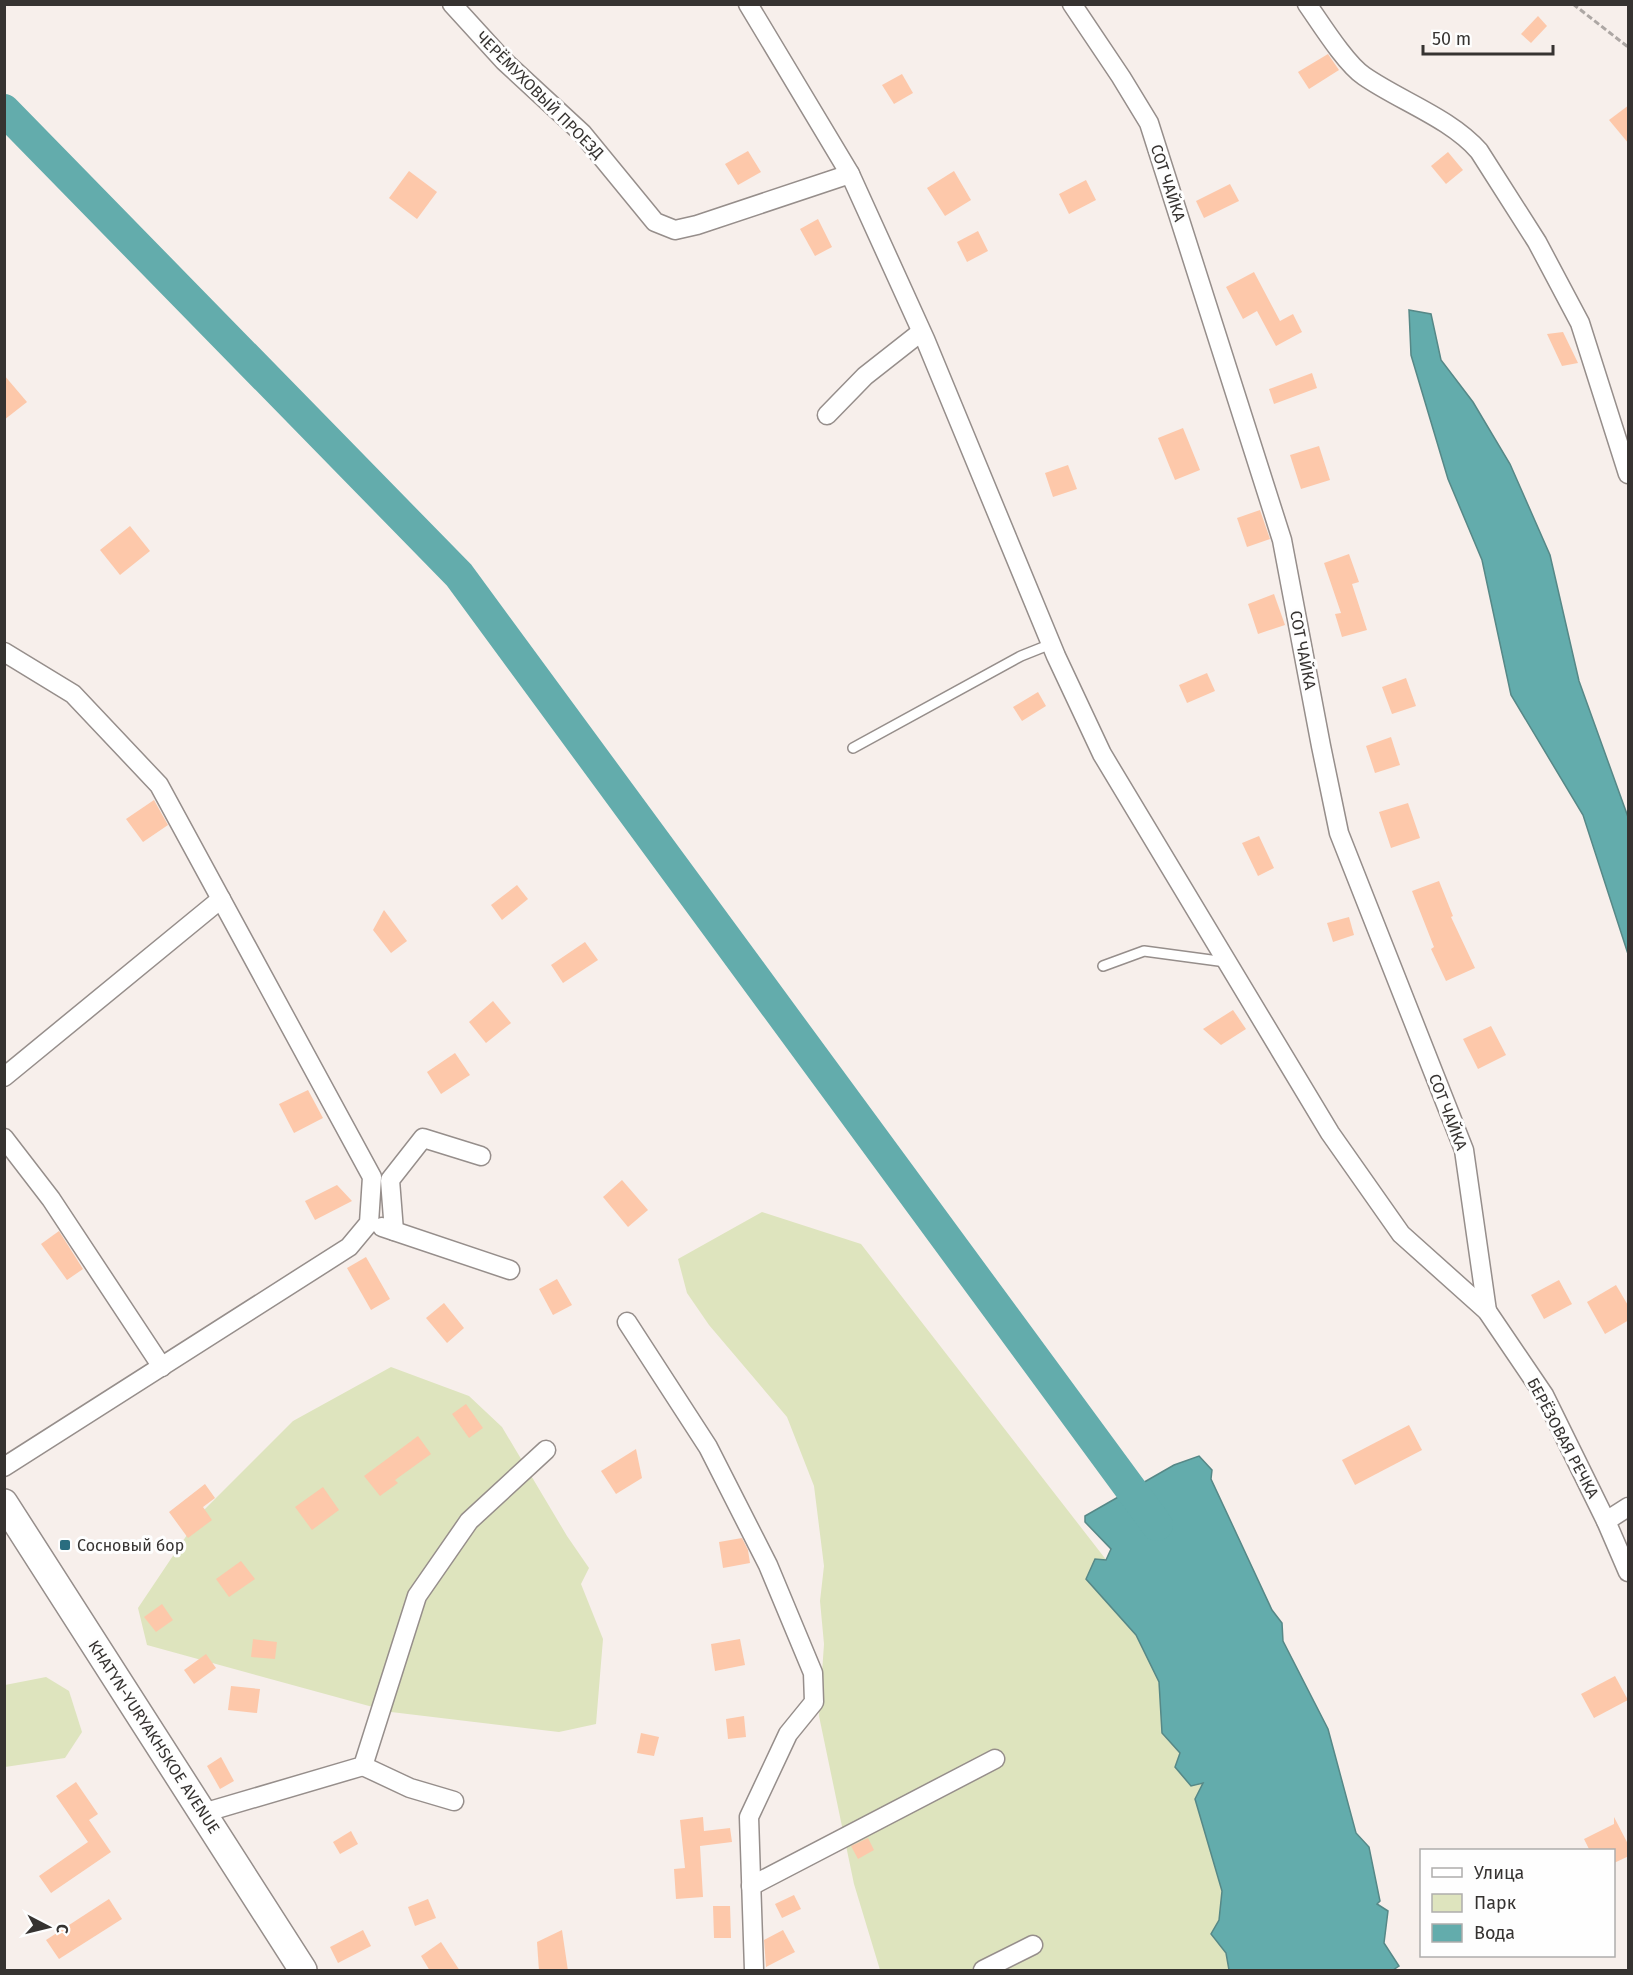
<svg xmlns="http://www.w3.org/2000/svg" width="1633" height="1975" viewBox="0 0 1633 1975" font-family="'Fira Sans',sans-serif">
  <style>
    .green { fill: #dee4be }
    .water { fill: #63acac; stroke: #568887; stroke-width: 1.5 }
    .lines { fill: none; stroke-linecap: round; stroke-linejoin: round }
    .river { stroke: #63acac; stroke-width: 32 }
    .building { fill: #fdc8aa }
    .lane-casing { stroke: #968e8b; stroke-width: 12 }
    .street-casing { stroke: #968e8b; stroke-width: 21 }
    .secondary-casing { stroke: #968e8b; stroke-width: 30 }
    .path { stroke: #ada7a4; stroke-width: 3; stroke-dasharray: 6 3; stroke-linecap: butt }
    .lane { stroke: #fff; stroke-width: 9 }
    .street { stroke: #fff; stroke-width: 18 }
    .secondary { stroke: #fff; stroke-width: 27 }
    .poi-dot { fill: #2a6d7f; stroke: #fefefe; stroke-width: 2 }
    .labels { text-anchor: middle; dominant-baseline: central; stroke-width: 6; stroke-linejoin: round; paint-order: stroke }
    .street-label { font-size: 16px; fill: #363331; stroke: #fefefe }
    .poi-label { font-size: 16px; fill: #363331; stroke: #fefefe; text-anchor: start }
  </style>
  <rect width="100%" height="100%" fill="#f7efeb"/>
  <g class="green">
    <path d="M762,1212L861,1244L1194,1673L1246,1970H880L854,1884L819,1716L824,1644L820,1601L824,1566L814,1486L787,1417L709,1325L687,1293L678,1259Z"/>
    <path d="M391,1367L469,1396L502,1427L567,1536L589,1568L581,1584L603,1639L596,1724L559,1732L391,1712L147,1645L138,1608L203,1511L293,1421Z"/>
    <path d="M46,1677L69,1691L82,1732L65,1758L5,1767V1685Z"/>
  </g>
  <g class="water">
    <path d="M1409,310L1431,314L1441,360L1473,402L1510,464L1550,555L1579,681L1628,817V954L1583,815L1511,695L1482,560L1448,479L1411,355Z"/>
    <path d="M1199,1456L1212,1470L1211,1479L1272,1610L1282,1623L1283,1641L1328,1729L1356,1833L1369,1847L1380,1901L1377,1904L1388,1911L1384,1943L1399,1966L1393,1970H1229L1226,1953L1211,1934L1219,1920L1222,1891L1195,1799L1203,1783L1191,1786L1175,1767L1180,1753L1162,1733L1159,1682L1136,1635L1086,1579L1095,1559L1106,1560L1111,1549L1085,1522V1516L1174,1465Z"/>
  </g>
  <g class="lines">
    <path class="river" d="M4,110L459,575L1157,1525"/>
  </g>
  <g class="building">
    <path d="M1538,16L1547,26L1531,43L1521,34Z"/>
    <path d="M1328,54L1339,70L1309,89L1298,72Z"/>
    <path d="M902,74L913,93L894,104L882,85Z"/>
    <path d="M1629,105V144L1609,120Z"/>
    <path d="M748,151L761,172L738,185L725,164Z"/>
    <path d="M1448,152L1463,170L1446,184L1431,166Z"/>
    <path d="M409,171L437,192L417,219L389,198Z"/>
    <path d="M954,171L971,200L945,216L927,188Z"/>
    <path d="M1086,180L1096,200L1069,214L1059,194Z"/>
    <path d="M1230,184L1239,201L1204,218L1196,201Z"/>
    <path d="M818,219L832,247L815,256L800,229Z"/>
    <path d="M978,231L988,251L967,262L957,242Z"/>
    <path d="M1254,272L1280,321L1293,314L1302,332L1276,346L1257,311L1243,319L1226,287Z"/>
    <path d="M1563,332L1578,363L1562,366L1547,334Z"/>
    <path d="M1312,373L1317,388L1274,404L1269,389Z"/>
    <path d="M4,375L27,402L4,420Z"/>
    <path d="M1183,428L1200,470L1175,480L1158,438Z"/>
    <path d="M1319,446L1330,480L1301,489L1290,455Z"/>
    <path d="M1068,465L1077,489L1053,497L1045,473Z"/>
    <path d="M1260,510L1270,539L1247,547L1237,518Z"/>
    <path d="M130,526L150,551L120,575L100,550Z"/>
    <path d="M1349,554L1359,582L1352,584L1367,630L1342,637L1335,614L1341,613L1324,563Z"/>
    <path d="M1274,594L1285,625L1258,634L1248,604Z"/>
    <path d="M1207,673L1215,691L1187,703L1179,685Z"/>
    <path d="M1406,678L1416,706L1392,714L1382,687Z"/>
    <path d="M1038,692L1046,706L1022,721L1013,707Z"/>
    <path d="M1391,737L1400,765L1375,773L1366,746Z"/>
    <path d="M154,800L168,825L143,842L126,819Z"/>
    <path d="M1408,803L1420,838L1391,848L1379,812Z"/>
    <path d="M1259,836L1274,868L1258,876L1242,843Z"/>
    <path d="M1439,881L1453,916L1451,917L1475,968L1446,981L1431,949L1434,947L1412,891Z"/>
    <path d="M517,885L528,899L502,920L491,905Z"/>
    <path d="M384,910L407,941L391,953L373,930Z"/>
    <path d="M1349,917L1354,935L1333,942L1327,923Z"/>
    <path d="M585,942L598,960L563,983L551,965Z"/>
    <path d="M493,1001L511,1023L486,1043L469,1022Z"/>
    <path d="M1233,1010L1246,1029L1221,1045L1203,1029Z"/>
    <path d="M1491,1026L1506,1055L1478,1069L1463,1039Z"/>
    <path d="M455,1053L470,1075L441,1094L427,1072Z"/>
    <path d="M308,1090L323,1118L294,1133L279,1104Z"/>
    <path d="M622,1180L648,1210L628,1227L603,1197Z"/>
    <path d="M337,1185L352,1201L315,1220L305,1201Z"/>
    <path d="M59,1231L83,1269L67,1280L41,1244Z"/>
    <path d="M366,1257L390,1299L371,1310L347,1268Z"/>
    <path d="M557,1279L572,1305L553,1315L539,1289Z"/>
    <path d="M1559,1280L1572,1304L1544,1319L1531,1295Z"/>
    <path d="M1616,1285L1629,1307V1320L1605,1334L1587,1302Z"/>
    <path d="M444,1303L464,1328L447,1343L426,1318Z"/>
    <path d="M466,1404L483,1428L469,1438L452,1414Z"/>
    <path d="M1409,1425L1422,1450L1355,1485L1342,1460Z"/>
    <path d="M418,1436L431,1454L395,1480L398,1483L380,1496L364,1476Z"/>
    <path d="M636,1449L642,1478L616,1494L601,1471Z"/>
    <path d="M205,1484L215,1498L203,1507L212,1520L188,1538L169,1512Z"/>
    <path d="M323,1487L339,1510L312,1530L295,1507Z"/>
    <path d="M742,1538L748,1550L750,1563L723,1568L719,1542Z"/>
    <path d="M241,1561L255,1579L229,1597L216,1579Z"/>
    <path d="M162,1604L173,1620L156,1632L144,1617Z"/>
    <path d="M253,1639L277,1642L275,1659L251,1657Z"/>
    <path d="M740,1639L745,1665L715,1671L711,1644Z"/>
    <path d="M206,1654L216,1668L194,1684L184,1670Z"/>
    <path d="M1615,1676L1628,1700L1594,1718L1581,1694Z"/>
    <path d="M231,1686L260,1689L257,1713L228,1710Z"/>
    <path d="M744,1716L746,1737L728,1739L726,1719Z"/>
    <path d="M641,1733L659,1737L654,1756L637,1753Z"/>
    <path d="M221,1757L234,1781L220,1789L207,1766Z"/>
    <path d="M76,1782L98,1814L89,1820L111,1852L51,1893L39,1876L88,1842L56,1796Z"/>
    <path d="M703,1817L704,1831L730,1828L732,1842L700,1846L703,1897L676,1899L674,1869L685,1868L680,1820Z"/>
    <path d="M1614,1817L1629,1846V1856L1614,1863V1851H1590L1584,1839L1614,1824Z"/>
    <path d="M351,1831L358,1844L340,1854L333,1842Z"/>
    <path d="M868,1838L874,1850L858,1859L851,1846Z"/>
    <path d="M794,1895L801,1909L782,1918L775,1904Z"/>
    <path d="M109,1899L122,1919L59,1959L46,1940Z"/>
    <path d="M428,1899L436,1918L415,1926L408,1907Z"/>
    <path d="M713,1906H730L731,1938H714Z"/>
    <path d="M363,1930L371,1946L338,1963L330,1947Z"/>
    <path d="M562,1930L568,1971H539L537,1942Z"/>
    <path d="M783,1930L795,1952L766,1967L764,1940Z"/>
    <path d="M441,1942L460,1971H430L421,1956Z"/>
  </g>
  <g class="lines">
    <defs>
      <g id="lane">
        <path d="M853,748L1021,656L1051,644"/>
        <path d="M1103,966L1144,951L1226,962"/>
      </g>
      <g id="street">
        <path d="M452,4L504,61L582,133L655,222L675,230L697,225L850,174"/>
        <path d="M748,4L850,174L925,339L1056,656L1102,754L1330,1133L1401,1234L1487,1311L1544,1395L1606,1521L1628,1572"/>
        <path d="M1072,4L1121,77L1149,123L1282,540L1321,746L1339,833L1464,1150L1487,1311"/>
        <path d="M1307,4C1321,24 1346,64 1364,76C1400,101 1450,118 1479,151L1537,242L1580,323L1628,474"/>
        <path d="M827,415L865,376L921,332"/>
        <path d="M4,652L73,694L159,785L372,1177L369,1223L349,1247L4,1467"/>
        <path d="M4,1077L221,899"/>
        <path d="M4,1138L51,1199L162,1367"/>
        <path d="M382,1227L510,1270"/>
        <path d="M394,1231L390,1180L423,1138L481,1156"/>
        <path d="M627,1322L708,1447L768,1565L813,1673L814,1702L788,1734L749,1817L754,1970"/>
        <path d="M1606,1521L1628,1507"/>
        <path d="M363,1766L410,1788L454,1801"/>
        <path d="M203,1813L363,1766L417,1596L469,1521L546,1450"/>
        <path d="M751,1886L995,1759"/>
        <path d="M983,1970L1033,1945"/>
      </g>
      <path id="secondary" d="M4,1503L303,1970"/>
    </defs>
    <use href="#lane" class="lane-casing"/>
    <use href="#street" class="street-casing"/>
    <use href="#secondary" class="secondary-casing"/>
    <path class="path" d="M1573,4L1628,47"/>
    <use href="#lane" class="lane"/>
    <use href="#street" class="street"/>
    <use href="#secondary" class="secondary"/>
  </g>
  <rect class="poi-dot" x="59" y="1539" width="12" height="12" rx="3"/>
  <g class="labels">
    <g class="street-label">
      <text transform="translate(540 95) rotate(45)">ЧЕРЁМУХОВЫЙ ПРОЕЗД</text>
      <text transform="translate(1168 183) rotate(72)">СОТ ЧАЙКА</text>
      <text transform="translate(1303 650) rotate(79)">СОТ ЧАЙКА</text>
      <text transform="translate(1448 1112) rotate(69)">СОТ ЧАЙКА</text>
      <text transform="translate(1563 1438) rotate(62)">БЕРЁЗОВАЯ РЕЧКА</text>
      <text transform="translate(154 1737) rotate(57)">KHATYN-YURYAKHSKOE AVENUE</text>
    </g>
    <g class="poi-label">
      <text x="77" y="1545">Сосновый бор</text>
    </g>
  </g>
  <rect width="1633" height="1975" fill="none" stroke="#363331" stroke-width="12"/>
  <rect x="1420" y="1849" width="195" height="108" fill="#fefefe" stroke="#aeadac" stroke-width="1.5"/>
  <rect x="1432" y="1868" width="30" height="9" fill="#ffffff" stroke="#aeadac" stroke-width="1.5"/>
  <text x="1474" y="1879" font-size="18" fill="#363331">Улица</text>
  <rect x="1432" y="1894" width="30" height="18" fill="#dee4be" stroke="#aeadac" stroke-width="1.5"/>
  <text x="1474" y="1909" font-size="18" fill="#363331">Парк</text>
  <rect x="1432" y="1924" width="30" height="18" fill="#63acac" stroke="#aeadac" stroke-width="1.5"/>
  <text x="1474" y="1939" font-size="18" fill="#363331">Вода</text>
  <g transform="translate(48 1927) rotate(97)" stroke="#fefefe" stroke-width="4.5" paint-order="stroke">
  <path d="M0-4.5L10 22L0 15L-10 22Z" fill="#363331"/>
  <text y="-9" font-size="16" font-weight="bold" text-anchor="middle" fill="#363331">С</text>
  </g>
  <path d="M1423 45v9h130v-9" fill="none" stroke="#363331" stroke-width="3"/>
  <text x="1432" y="45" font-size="18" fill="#363331" stroke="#fefefe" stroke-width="4.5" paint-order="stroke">50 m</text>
</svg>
